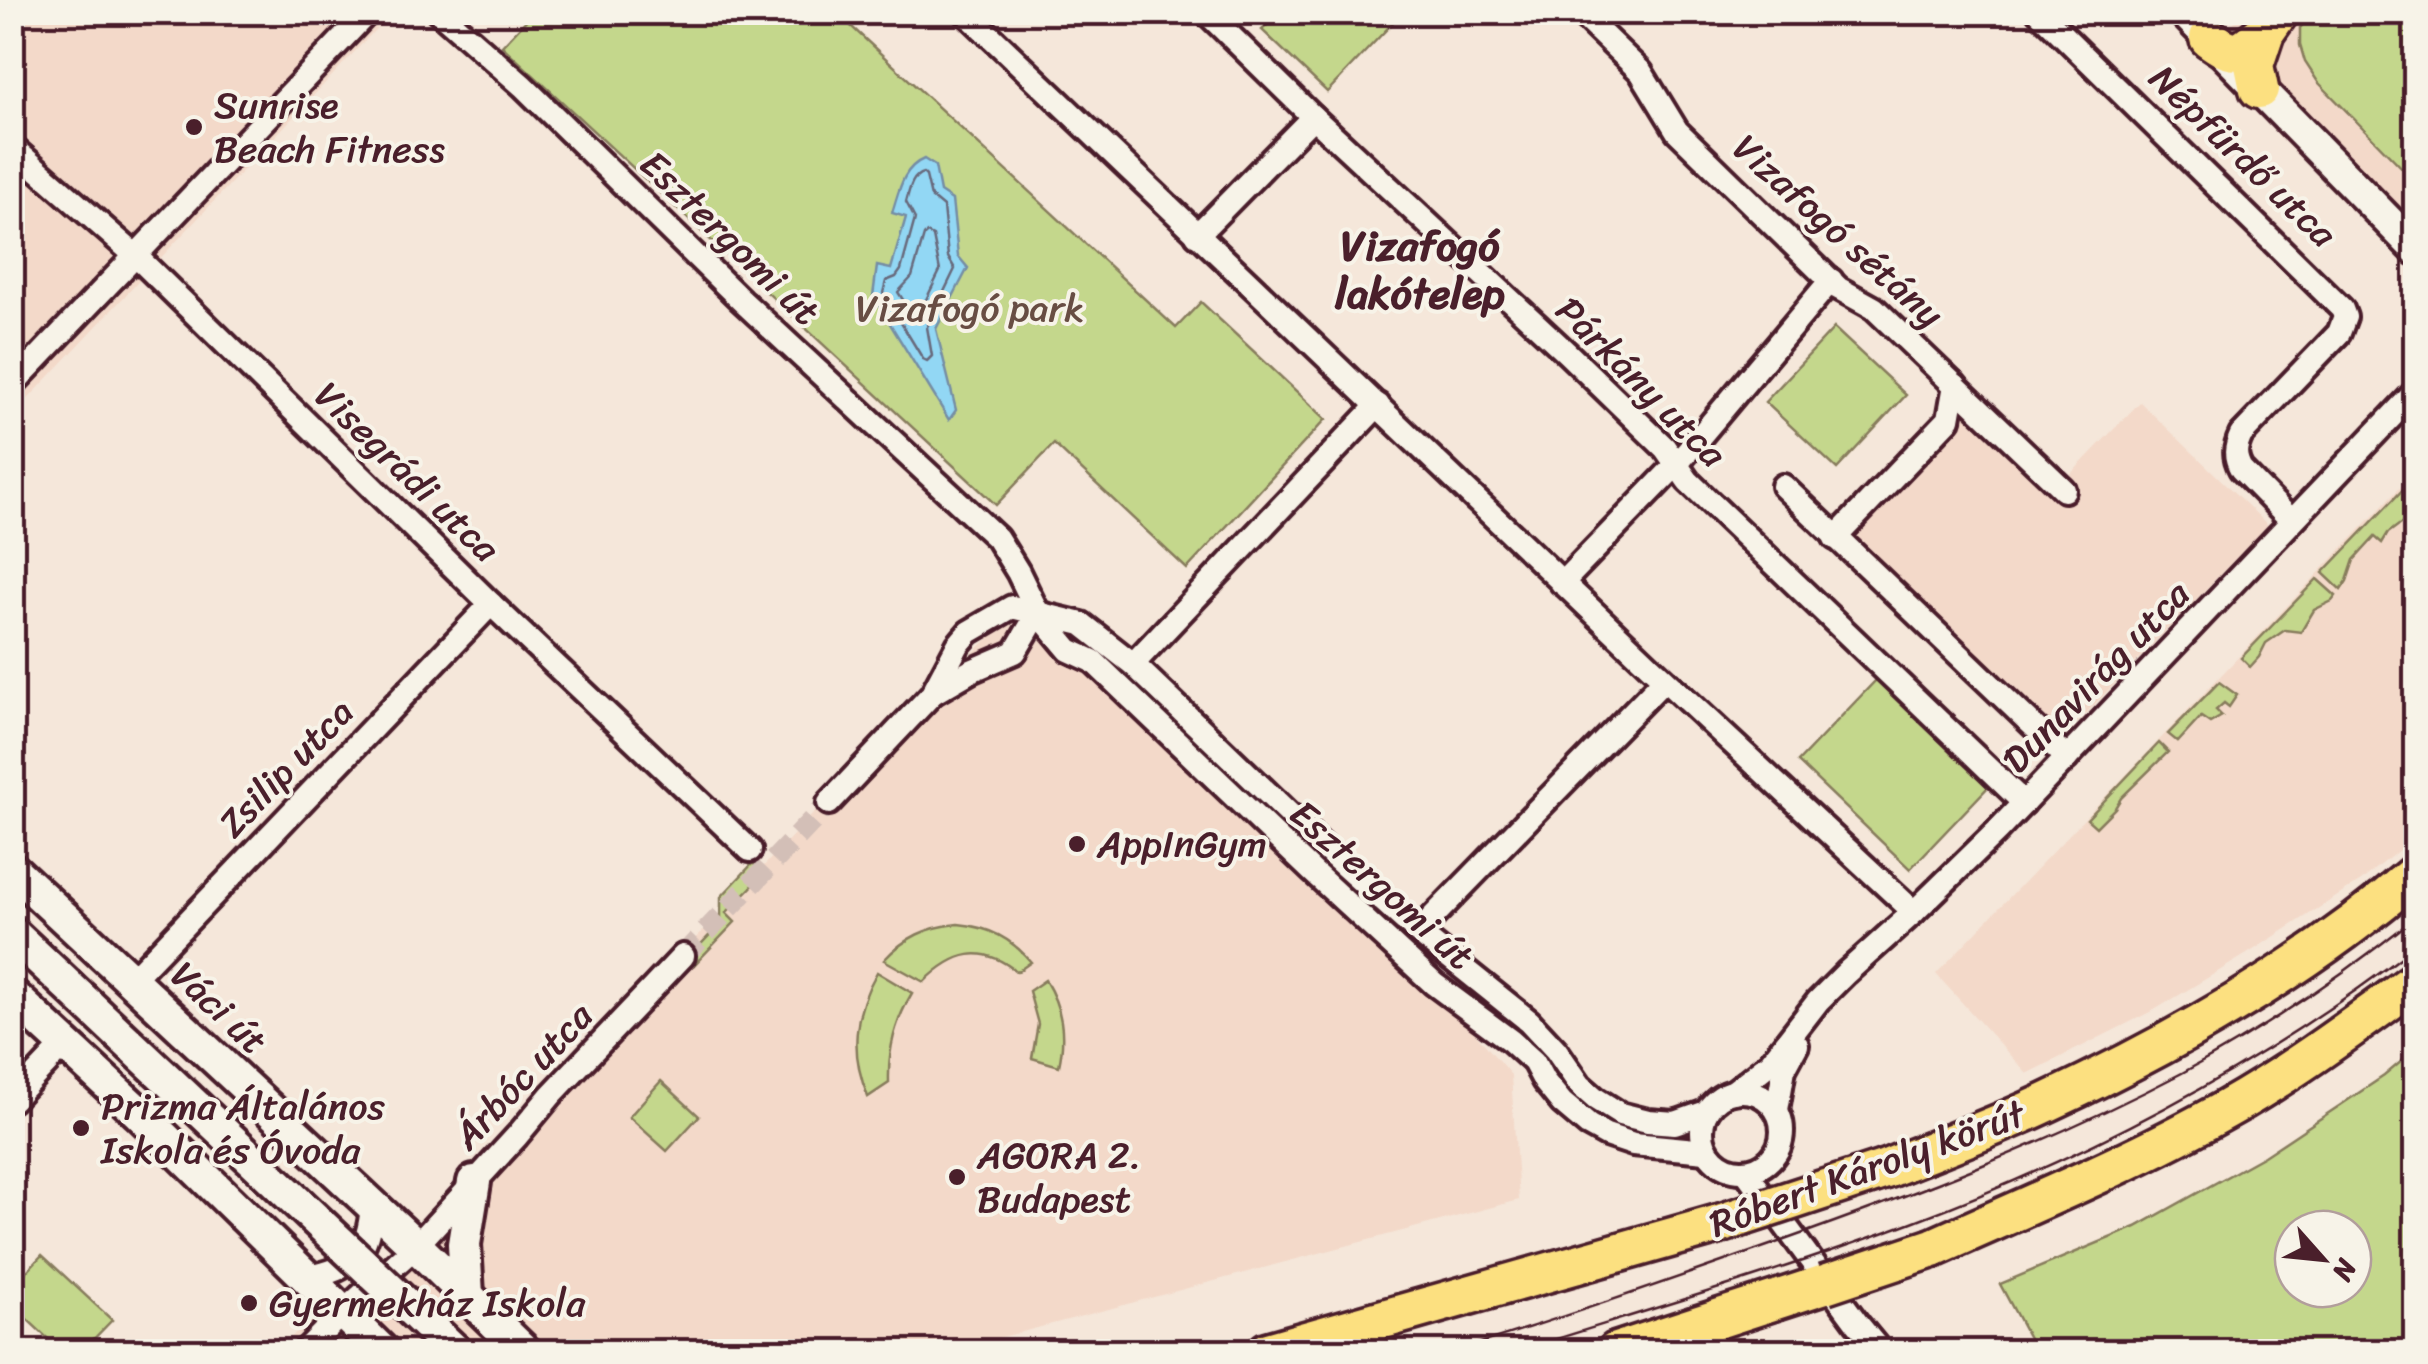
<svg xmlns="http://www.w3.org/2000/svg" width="2428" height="1364" viewBox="0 0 2428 1364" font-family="Sriracha,sans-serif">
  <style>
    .built { fill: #f3d9c9 }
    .green { fill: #c4d78c; stroke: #877b5c; stroke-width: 2.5; fill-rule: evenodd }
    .water { fill: #92d7f4; stroke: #758da4; stroke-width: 2.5 }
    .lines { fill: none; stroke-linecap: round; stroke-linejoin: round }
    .shore { stroke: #67697b; stroke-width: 2.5 }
    .minor-tunnel { stroke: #d3bfb7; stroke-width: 22; stroke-dasharray: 22 11; stroke-linecap: butt }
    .minor-casing { stroke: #4a1f2b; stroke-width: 30 }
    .tertiary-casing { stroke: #4a1f2b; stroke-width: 38 }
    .secondary-casing { stroke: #4a1f2b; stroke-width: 40 }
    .primary-casing { stroke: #4a1f2b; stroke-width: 45 }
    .minor { stroke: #f7f3e8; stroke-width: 22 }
    .tertiary { stroke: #f7f3e8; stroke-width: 30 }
    .secondary { stroke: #f7f3e8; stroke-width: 32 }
    .primary { stroke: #fce080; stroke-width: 38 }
    .tram { stroke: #4a1f2b; stroke-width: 2.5 }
    .secondary-bridge-casing { stroke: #4a1f2b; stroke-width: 40; stroke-linecap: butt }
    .primary-bridge-casing { stroke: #4a1f2b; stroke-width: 45; stroke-linecap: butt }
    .secondary-bridge { stroke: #f7f3e8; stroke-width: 32 }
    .primary-bridge { stroke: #fce080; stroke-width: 38 }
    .poi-dot { fill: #4a1f2b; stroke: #f7f3e8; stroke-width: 4 }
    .labels { text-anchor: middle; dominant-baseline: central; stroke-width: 8; stroke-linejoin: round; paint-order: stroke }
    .poi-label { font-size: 38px; fill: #4a1f2b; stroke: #f7f3e8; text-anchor: start }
    .street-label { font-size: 38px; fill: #4a1f2b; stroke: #f7f3e8 }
    .park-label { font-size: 38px; fill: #684d43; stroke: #f7f3e8 }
    .quarter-label { font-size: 42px; font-weight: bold; fill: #4a1f2b; stroke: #f7f3e8 }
  </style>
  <rect width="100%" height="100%" fill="#f5e7da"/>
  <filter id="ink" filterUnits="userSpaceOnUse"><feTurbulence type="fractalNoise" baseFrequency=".01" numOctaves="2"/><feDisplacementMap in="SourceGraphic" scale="20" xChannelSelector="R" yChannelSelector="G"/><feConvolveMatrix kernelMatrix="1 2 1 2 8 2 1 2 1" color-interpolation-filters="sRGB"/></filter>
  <g filter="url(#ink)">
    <g class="built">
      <path d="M13,13H391L13,415Z"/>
      <path d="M2244,13H2415V226L2217,38Z"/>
      <path d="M1975,396L2065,480L2140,402L2268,525L2061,739L1848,536Z"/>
      <path d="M2415,472V837L2361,881L2247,954L2156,1009L2027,1074L1936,974Z"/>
      <path d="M1036,593L1388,931L1511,1075L1519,1200L950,1351L277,1352L304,1324L415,1235L899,723Z"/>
    </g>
    <g class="green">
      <path d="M533,13H837L1176,328L1201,302L1326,419L1187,569L1054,444L996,505L502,46Z"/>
      <path d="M1279,13V12L1402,13L1327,92L1262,30Z"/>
      <path d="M2312,13H2415V181L2318,82L2305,62L2300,45V28Z"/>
      <path d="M1834,328L1906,395L1837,469L1765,402Z"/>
      <path d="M2413,479L2415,480L2416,503L2412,507L2415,513L2388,533L2382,543L2375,537L2354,560L2347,581L2341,590L2323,573Z"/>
      <path d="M2317,579L2336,596L2332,601L2314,610L2301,632L2285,630L2266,643L2259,657L2250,667L2241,658Z"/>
      <path d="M1877,679L1989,786L1910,869L1798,762Z"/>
      <path d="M2219,682L2237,695L2229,707L2224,703L2216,710L2222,716L2210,723L2201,717L2178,742L2168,734Z"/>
      <path d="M2159,743L2168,752L2121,798L2115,808L2096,827L2087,819Z"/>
      <path d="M753,863L764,874L726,913L735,922L694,965L687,959L721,923V897Z"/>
      <path d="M958,924C989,927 1011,938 1031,962L1017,972C982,943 954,952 924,982L884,960C905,937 927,927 958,924Z"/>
      <path d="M877,972L912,993C895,1022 888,1049 889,1083L868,1097C850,1053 853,1014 877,972Z"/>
      <path d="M1045,980C1062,1008 1066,1034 1059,1066L1032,1058L1038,1024L1029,991Z"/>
      <path d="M2415,1050V1335L2400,1351H2036L2000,1284L2136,1227L2264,1156L2384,1076ZM2293,1229H2353V1289H2293Z"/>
      <path d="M661,1081L699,1116L667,1151L629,1117Z"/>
      <path d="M42,1255L112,1320L82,1351H61L13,1306V1286Z"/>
    </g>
    <path class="water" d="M924,159L935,166L940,192L952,200L958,256L968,268L936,329L956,410L949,420L873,296L877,266L891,269L906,217L892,213C899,192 902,168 924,159Z"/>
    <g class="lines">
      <g class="shore">
        <path d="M923,173L926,176L931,197L943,207L948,257L955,269L927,327L932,356L927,361L923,359L883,293L886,281L896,277L901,270L915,219L906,202C909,192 911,176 923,173Z"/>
        <path d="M927,233L933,236L940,271L919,314L914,317L898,292L912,277L924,236Z"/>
      </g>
      <path class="minor-tunnel" d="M683,956L829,803"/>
      <defs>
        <g id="minor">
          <path d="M439,12L523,86L741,300L997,538L1018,572L1038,613L1069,650L1093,661L1312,871L1434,984L1511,1041L1534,1062L1544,1081L1562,1103L1588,1125L1606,1135L1633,1144L1706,1151"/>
          <path d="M965,12L1650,666L1914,912"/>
          <path d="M1206,12L1313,117L1567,353L1665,448L1688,481L2024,803"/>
          <path d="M1579,12L1641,72L1677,131L1838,288L1874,308L2064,490"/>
          <path d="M2039,12L2342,309L2345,317L2339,333L2241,435C2235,448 2234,456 2241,469L2292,521"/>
          <path d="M12,147L136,256L491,604L750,850"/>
          <path d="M1197,235L1313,117"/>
          <path d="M12,385L368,12"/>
          <path d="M1783,486L2067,758"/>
          <path d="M1835,538L1949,419L1955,385"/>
          <path d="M1562,583L1677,464L1831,280"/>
          <path d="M1133,664L1378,405"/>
          <path d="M933,693L971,671L1015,652L1038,613"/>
          <path d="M829,803L932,694L958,645L969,632L1012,607L1082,624L1133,664L1329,852L1418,932L1529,1021L1556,1050L1580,1085L1596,1099L1620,1114L1648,1121L1675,1123L1706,1112"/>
          <path d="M1418,932L1664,680"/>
          <path d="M131,981L491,604"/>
          <circle cx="1742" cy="1131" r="40"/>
          <path d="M1733,1092L1770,1063L1818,1001L1846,973L1914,912L1997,831L2416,391"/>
          <path d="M12,1100L64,1045"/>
          <path d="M1777,1110L1784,1069L1797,1045"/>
          <path d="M1746,1172L1857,1323L1881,1352"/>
          <path d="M308,1277C355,1269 368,1253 372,1206"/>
          <path d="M304,1352L343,1312L416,1246L517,1136L551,1095L683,956"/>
        </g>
        <path id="tertiary" d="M2184,12L2416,249"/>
        <g id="secondary">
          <path d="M12,869L416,1246L525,1352"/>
          <path d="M12,933L81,998"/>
          <path d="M12,995L139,1113L383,1352"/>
          <path d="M467,1295L464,1244L474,1182"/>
        </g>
        <g id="primary">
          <path d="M2209,38C2237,59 2240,52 2265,32"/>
          <path d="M2259,89L2254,65L2265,32L2279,12"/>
          <path d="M1886,1169C1940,1147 1996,1127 2048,1102C2179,1041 2307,968 2416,873"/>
          <path d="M1933,1248C2031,1204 2131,1163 2225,1110C2291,1073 2354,1026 2416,981"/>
          <path d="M1267,1352L1719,1224"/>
          <path d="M1616,1352L1825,1284"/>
        </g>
      </defs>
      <use href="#minor" class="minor-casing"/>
      <use href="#tertiary" class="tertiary-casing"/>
      <use href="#secondary" class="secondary-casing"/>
      <use href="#primary" class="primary-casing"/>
      <use href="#minor" class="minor"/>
      <use href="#tertiary" class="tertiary"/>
      <use href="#secondary" class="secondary"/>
      <use href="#primary" class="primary"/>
      <g class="tram">
        <path d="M1451,1352C1560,1319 1668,1281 1776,1243C1914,1194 2051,1142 2182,1073C2264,1029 2343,975 2416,917"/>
        <path d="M1515,1352C1648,1310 1782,1271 1912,1222C2091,1155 2264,1063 2416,946"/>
      </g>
      <defs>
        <path id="secondary-bridge" d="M81,998L456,1352"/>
        <g id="primary-bridge">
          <path d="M1719,1224L1886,1169"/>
          <path d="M1825,1284L1933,1248"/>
        </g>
      </defs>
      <use href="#secondary-bridge" class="secondary-bridge-casing"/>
      <use href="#primary-bridge" class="primary-bridge-casing"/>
      <use href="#secondary-bridge" class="secondary-bridge"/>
      <use href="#primary-bridge" class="primary-bridge"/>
    </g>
  </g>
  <g class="poi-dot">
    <circle cx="194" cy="127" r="10"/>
    <circle cx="1077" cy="844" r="10"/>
    <circle cx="81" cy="1128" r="10"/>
    <circle cx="957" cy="1177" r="10"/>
    <circle cx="249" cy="1303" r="10"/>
  </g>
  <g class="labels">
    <g class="poi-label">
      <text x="214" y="105">Sunrise<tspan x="214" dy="44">Beach Fitness</tspan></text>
      <text x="1097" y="844">AppInGym</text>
      <text x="101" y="1106">Prizma Általános<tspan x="101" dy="44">Iskola és Óvoda</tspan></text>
      <text x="977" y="1155">AGORA 2.<tspan x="977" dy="44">Budapest</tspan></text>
      <text x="269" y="1303">Gyermekház Iskola</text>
    </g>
    <g class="street-label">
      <text transform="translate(2243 156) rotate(44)">Népfürdő utca</text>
      <text transform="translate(1838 231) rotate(42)">Vizafogó sétány</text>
      <text transform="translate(730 238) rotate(44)">Esztergomi út</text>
      <text transform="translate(1641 382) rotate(45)">Párkány utca</text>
      <text transform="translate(407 472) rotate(44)">Visegrádi utca</text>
      <text transform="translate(2096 677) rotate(-46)">Dunavirág utca</text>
      <text transform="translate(286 768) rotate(-46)">Zsilip utca</text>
      <text transform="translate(1382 885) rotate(42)">Esztergomi út</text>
      <text transform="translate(219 1008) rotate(43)">Váci út</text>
      <text transform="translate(523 1076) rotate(-47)">Árbóc utca</text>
      <text transform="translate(1867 1169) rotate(-20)">Róbert Károly körút</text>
    </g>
    <g class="park-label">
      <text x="970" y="308">Vizafogó park</text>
    </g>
    <g class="quarter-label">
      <text x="1420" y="246">Vizafogó<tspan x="1420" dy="48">lakótelep</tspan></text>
    </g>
  </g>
  <rect width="2428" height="1364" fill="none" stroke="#f7f3e8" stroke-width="50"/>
  <rect x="25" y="25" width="2378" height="1314" fill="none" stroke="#4a1f2b" stroke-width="4" filter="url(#ink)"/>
  <g transform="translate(2323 1259) rotate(117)"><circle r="48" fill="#f7f3e8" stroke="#b29e9c" stroke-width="2.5"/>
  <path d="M0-8L18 38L0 25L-18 38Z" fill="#4a1f2b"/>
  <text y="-15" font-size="28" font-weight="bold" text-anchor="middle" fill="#4a1f2b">N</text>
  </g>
</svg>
